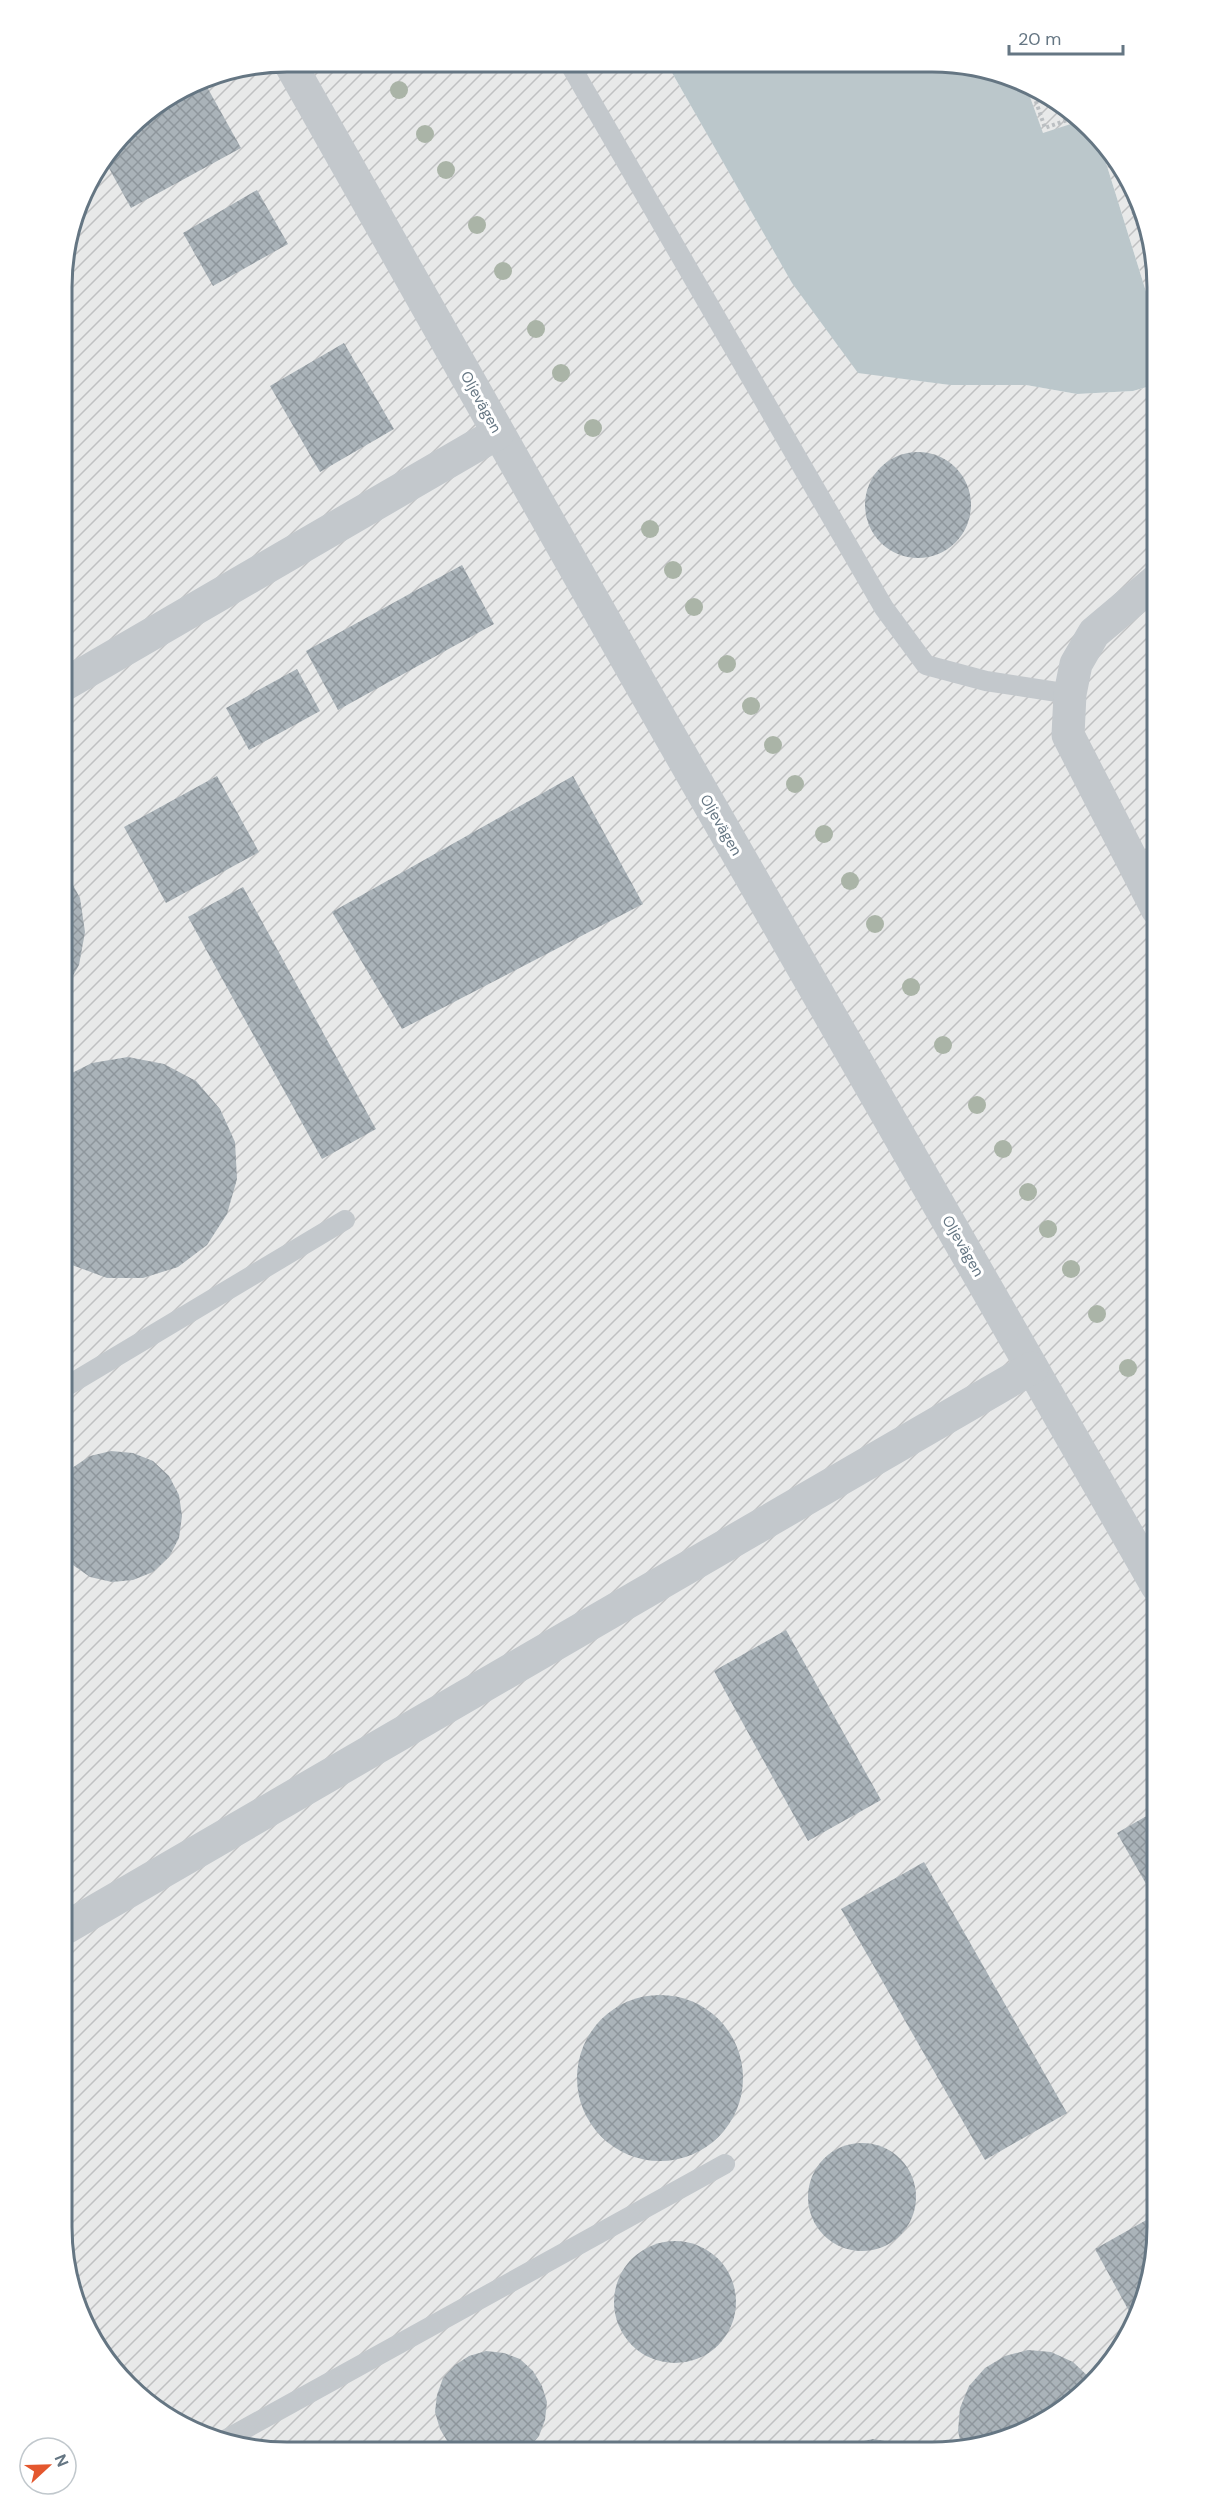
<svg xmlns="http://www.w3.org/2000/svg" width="1219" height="2514" viewBox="0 0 1219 2514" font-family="'DM Sans',sans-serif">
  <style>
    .industrial { fill: url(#industrial-furrows) }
    .water { fill: #bbc7cb }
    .building { fill: url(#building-cross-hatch) }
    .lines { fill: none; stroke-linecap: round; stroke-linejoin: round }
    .path { stroke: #bbbfc2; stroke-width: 4; stroke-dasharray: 3 3; stroke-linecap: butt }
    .service { stroke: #c3c8cc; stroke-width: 20 }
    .minor { stroke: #c3c8cc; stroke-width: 33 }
    .tree { fill: #aab4a7 }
    .labels { text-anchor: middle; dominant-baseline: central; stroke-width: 6; stroke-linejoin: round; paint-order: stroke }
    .street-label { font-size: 15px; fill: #657683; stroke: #fff }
    .rim { fill: none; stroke: #657683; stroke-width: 3 }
  </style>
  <defs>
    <pattern id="industrial-furrows" width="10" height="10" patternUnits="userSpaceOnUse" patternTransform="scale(1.5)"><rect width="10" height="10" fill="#e8e9e9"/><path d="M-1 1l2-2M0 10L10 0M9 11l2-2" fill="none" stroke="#c0c1c2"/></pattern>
    <pattern id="building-cross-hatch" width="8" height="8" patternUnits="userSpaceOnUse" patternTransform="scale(1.5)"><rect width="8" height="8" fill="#aab3b9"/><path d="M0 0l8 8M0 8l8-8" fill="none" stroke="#8e969c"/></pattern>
  </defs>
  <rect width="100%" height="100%" fill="#fafaf8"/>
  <g class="industrial">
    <path d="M287,62L667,64L792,282L858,372L950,385H1026L1077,394L1133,391L1157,384V2242L1140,2313L1111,2365L1057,2415L991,2445L932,2452L243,2448L187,2429L138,2396L99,2352L69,2286L62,2227V272L85,188L138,118L201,79Z"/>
    <path d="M1025,83L1032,85L1083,120L1043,134Z"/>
    <path d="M1098,137L1120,162L1150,228L1157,287V327Z"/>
  </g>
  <path class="water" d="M667,64L976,66L1025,83L1043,133L1083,120L1098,137L1157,327V384L1133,391L1077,394L1026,385H950L858,373L792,283Z"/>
  <g class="building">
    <path d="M202,78L241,148L131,208L105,161L138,118Z"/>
    <path d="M257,190L288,244L213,286L183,233Z"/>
    <path d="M344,343L394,429L320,472L270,386Z"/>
    <circle cx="918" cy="505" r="53"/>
    <path d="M462,565L494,624L338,710L306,651Z"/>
    <path d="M297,669L320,711L249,750L226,708Z"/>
    <path d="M217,776L259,852L166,903L124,827Z"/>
    <path d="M573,776L643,904L402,1029L332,912Z"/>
    <path d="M62,865L80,898L85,932L79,965L62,995Z"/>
    <path d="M243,887L376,1129L322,1159L188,917Z"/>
    <path d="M128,1057L164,1064L196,1081L220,1109L235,1142L237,1179L227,1214L207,1245L178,1267L143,1278H107L72,1265L62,1257V1078L92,1063Z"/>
    <path d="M111,1451L133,1453L153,1461L169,1476L179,1495L182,1516L179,1538L169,1557L153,1572L133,1580L112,1582L90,1577L73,1565L62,1551V1482L72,1468L90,1456Z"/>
    <path d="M786,1630L881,1800L808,1841L714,1671Z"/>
    <path d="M1157,1810V1903L1117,1833Z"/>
    <path d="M924,1862L1067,2113L985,2160L841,1909Z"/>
    <circle cx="660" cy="2078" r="83"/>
    <circle cx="862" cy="2197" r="54"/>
    <path d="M1157,2214V2242L1140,2313L1135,2322L1095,2249Z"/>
    <circle cx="675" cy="2302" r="61"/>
    <path d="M1028,2350L1051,2352L1073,2362L1093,2381L1057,2415L991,2445L962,2448L958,2431L960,2408L969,2386L985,2368L1005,2356Z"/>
    <path d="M486,2351L504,2353L520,2359L533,2371L542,2386L547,2402L545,2420L539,2436L527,2450H456L449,2444L440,2429L435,2412L437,2395L443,2378L455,2365L469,2356Z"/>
    <path d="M873,2439L896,2443L915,2452H836L850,2444Z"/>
  </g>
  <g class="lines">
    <g class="path">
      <path d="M1030,84L1045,128L1078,116"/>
      <path d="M1113,155L1155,272"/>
    </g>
    <g class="service">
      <path d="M569,63L884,608L926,665L986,681L1070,694"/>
      <path d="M62,1389L345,1220"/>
      <path d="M223,2441L725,2164"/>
    </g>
    <g class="minor">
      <path d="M289,62L641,685L1157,1586"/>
      <path d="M62,686L498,433"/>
      <path d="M1157,909L1068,735L1070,694L1076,664L1094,633L1157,580"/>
      <path d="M62,1930L1032,1368"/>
    </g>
  </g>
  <g class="tree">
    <circle cx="399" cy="90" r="9"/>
    <circle cx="425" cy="134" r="9"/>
    <circle cx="446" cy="170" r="9"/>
    <circle cx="477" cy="225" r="9"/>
    <circle cx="503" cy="271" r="9"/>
    <circle cx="536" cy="329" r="9"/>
    <circle cx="561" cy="373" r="9"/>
    <circle cx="593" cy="428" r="9"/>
    <circle cx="650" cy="529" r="9"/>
    <circle cx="673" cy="570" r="9"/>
    <circle cx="694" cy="607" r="9"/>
    <circle cx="727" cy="664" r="9"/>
    <circle cx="751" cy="706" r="9"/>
    <circle cx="773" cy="745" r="9"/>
    <circle cx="795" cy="784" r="9"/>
    <circle cx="824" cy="834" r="9"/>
    <circle cx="850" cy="881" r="9"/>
    <circle cx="875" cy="924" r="9"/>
    <circle cx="911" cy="987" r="9"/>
    <circle cx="943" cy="1045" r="9"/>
    <circle cx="977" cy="1105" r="9"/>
    <circle cx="1003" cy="1149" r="9"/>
    <circle cx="1028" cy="1192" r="9"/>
    <circle cx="1048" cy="1229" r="9"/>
    <circle cx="1071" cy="1269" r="9"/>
    <circle cx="1097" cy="1314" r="9"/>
    <circle cx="1128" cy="1368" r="9"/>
  </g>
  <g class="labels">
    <g class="street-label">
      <text transform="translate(481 402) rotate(61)">Oljevägen</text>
      <text transform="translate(721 825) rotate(60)">Oljevägen</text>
      <text transform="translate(963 1246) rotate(60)">Oljevägen</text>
    </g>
  </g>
  <path d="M0 0H1219V2514H0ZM287 72H932A215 215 0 0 1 1147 287V2227A215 215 0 0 1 932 2442H287A215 215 0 0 1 72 2227V287A215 215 0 0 1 287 72Z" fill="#fff" fill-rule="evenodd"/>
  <path class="rim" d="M287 72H932A215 215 0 0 1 1147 287V2227A215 215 0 0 1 932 2442H287A215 215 0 0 1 72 2227V287A215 215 0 0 1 287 72Z"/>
  <g transform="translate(48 2466) rotate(68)"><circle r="28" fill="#ffffff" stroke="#c1c8cd" stroke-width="1.5"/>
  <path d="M0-4.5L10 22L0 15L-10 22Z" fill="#e4572e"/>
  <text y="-9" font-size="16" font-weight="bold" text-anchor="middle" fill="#657683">N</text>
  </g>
  <path d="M1009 45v9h114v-9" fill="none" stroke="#657683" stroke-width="3"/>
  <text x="1018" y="45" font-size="18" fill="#657683" stroke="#ffffff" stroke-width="4.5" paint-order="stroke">20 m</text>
</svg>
